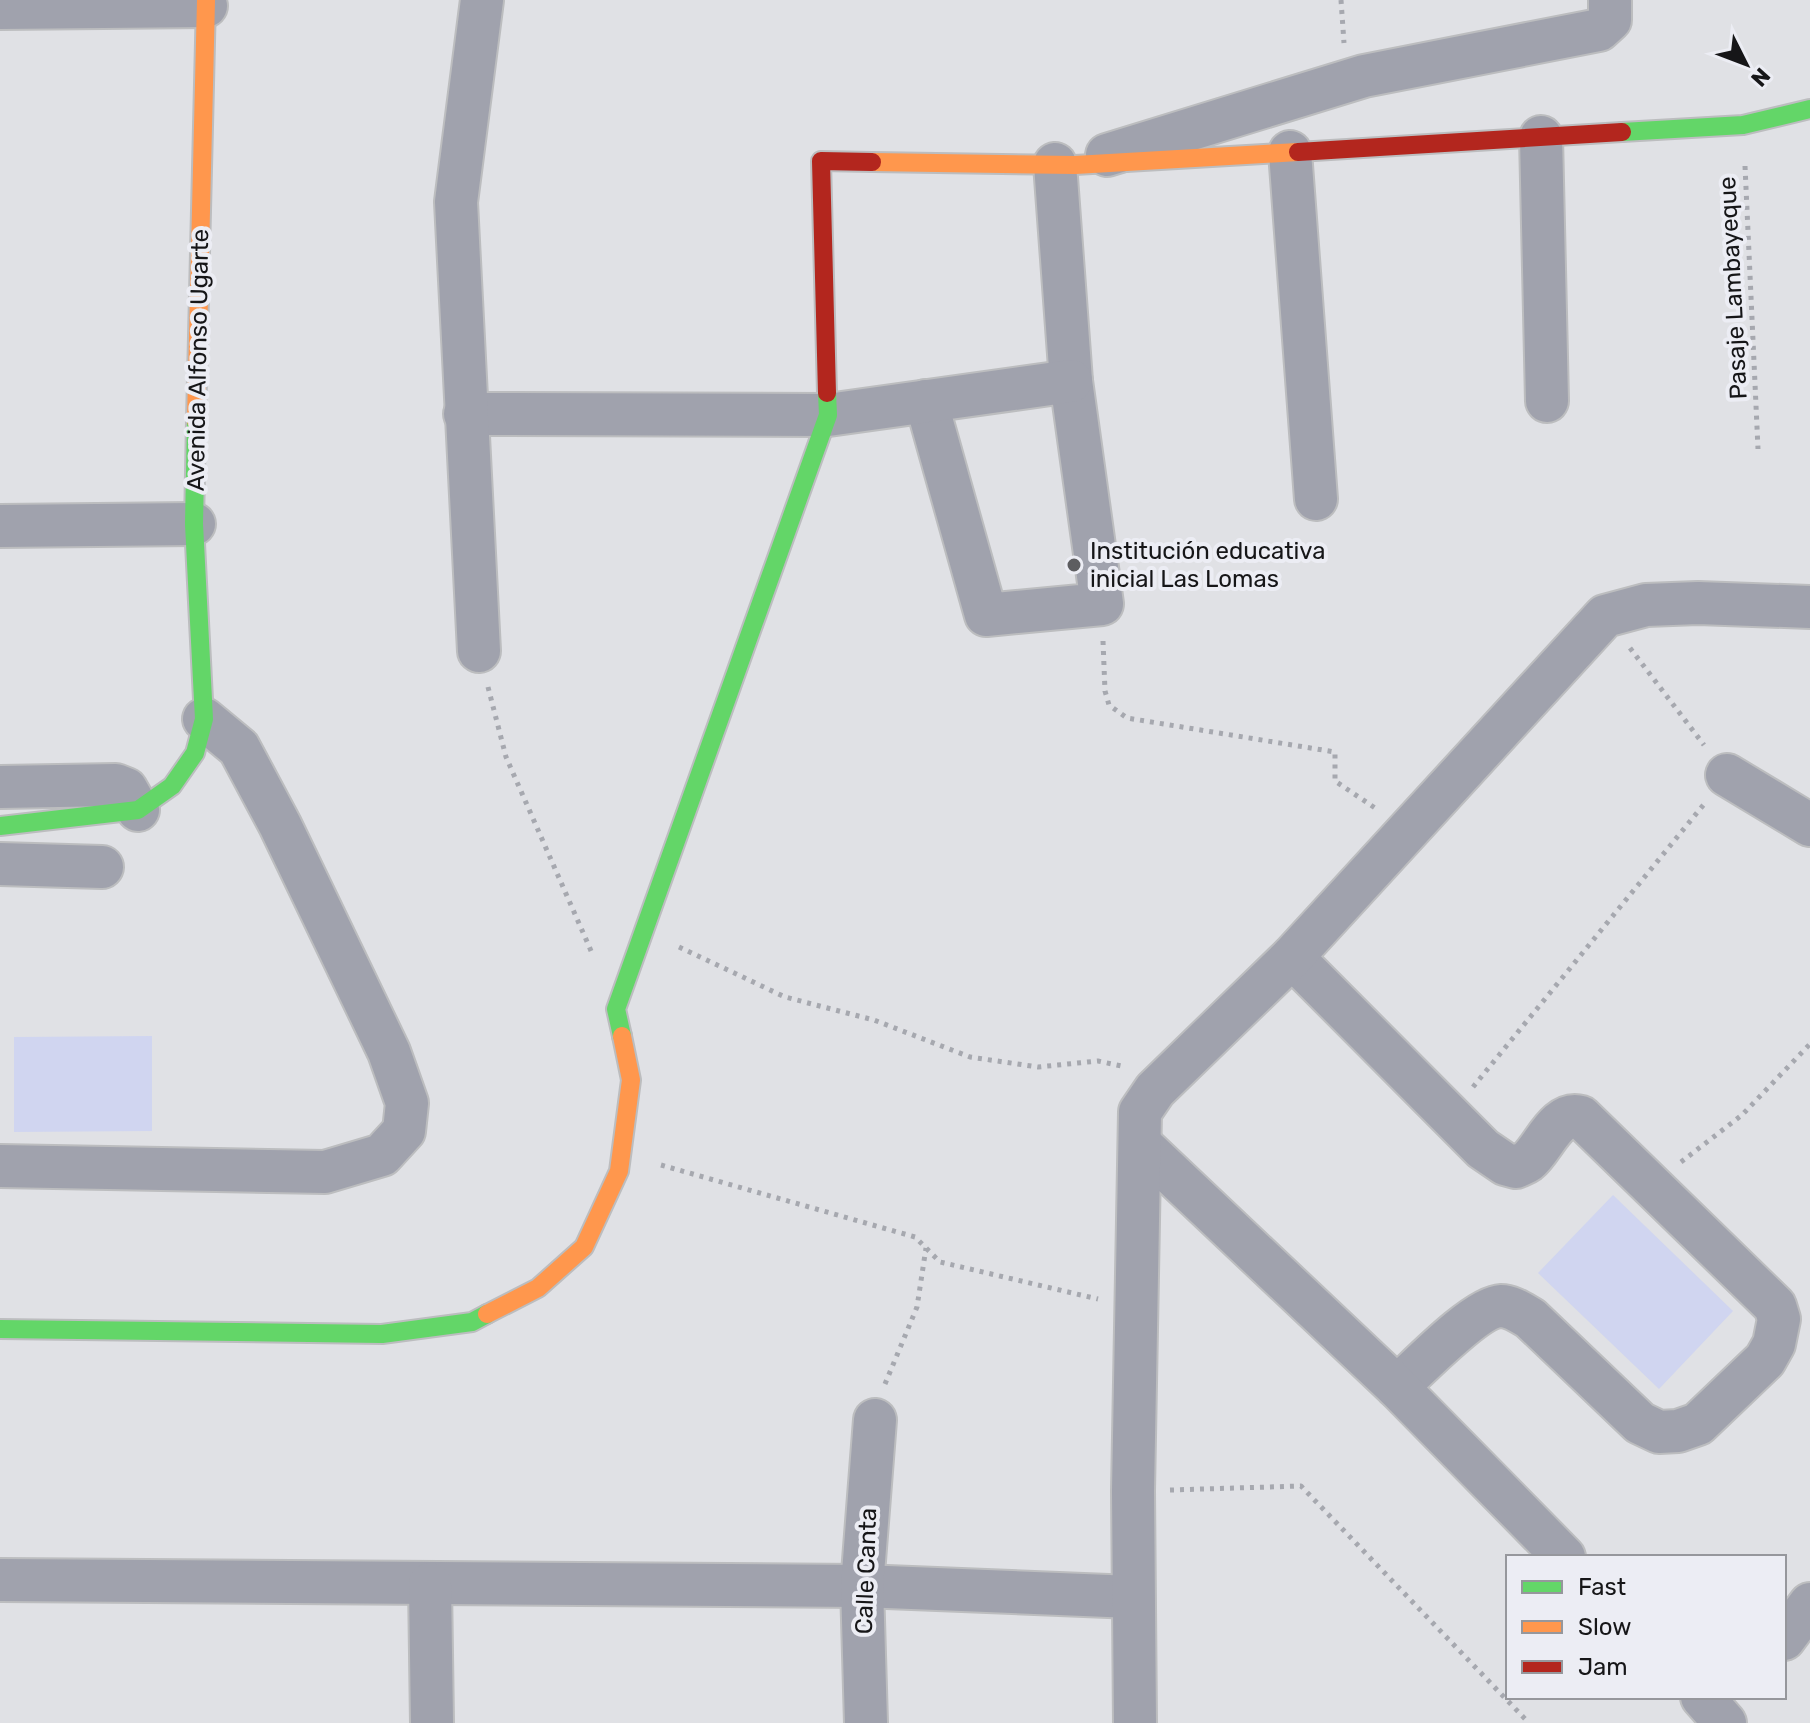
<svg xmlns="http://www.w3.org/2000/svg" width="1810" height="1723" viewBox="0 0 1810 1723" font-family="Rubik,sans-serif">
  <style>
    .green { fill: #d0d5f0 }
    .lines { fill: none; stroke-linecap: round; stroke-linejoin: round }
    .street-casing { stroke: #bcbdbf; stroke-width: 46 }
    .fast-casing { stroke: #bcbdbf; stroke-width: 22 }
    .slow-casing { stroke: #bcbdbf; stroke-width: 22 }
    .jam-casing { stroke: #bcbdbf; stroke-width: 22 }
    .path { stroke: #a6a8af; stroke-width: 5; stroke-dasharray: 4 6; stroke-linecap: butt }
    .street { stroke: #a0a2ad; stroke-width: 42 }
    .fast { stroke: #63d668; stroke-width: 18 }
    .slow { stroke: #ff974d; stroke-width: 18 }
    .jam { stroke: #b3261e; stroke-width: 18 }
    .poi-dot { fill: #5d5d60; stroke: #ecedf4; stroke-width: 3 }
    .labels { text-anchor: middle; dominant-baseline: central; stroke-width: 8; stroke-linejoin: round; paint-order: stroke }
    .street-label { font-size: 24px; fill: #161618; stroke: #ecedf4 }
    .poi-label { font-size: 24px; fill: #161618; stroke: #ecedf4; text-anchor: start }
  </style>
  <rect width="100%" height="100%" fill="#e0e1e5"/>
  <g class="green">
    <path d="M152,1036V1131L14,1132V1037Z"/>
    <path d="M1613,1195L1733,1311L1659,1389L1538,1273Z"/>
  </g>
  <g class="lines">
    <defs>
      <g id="street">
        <path d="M0,8L206,6"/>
        <path d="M1541,137L1547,401"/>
        <path d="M1290,152L1316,499"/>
        <path d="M1107,155L1364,76L1599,30L1610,20V0"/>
        <path d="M926,401L986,615L1102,604L1071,381L1055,164"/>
        <path d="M465,414L828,415L1071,381"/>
        <path d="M0,526L194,524"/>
        <path d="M479,651L456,202L482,0"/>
        <path d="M1727,775L1810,825"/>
        <path d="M0,787L116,785L126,789L138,810"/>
        <path d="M0,864L102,867"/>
        <path d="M1292,957L1483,1149L1505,1164L1516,1167C1520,1165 1524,1164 1528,1161C1544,1148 1556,1110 1581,1117L1775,1306L1779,1319L1774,1344L1765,1360L1698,1424L1678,1431L1659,1432L1640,1423L1530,1318C1521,1313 1511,1306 1501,1306C1476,1307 1417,1369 1397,1387"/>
        <path d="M1140,1144L1397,1387L1564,1557"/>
        <path d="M0,1166L325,1172L382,1155L404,1131L407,1103L389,1052L280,825L239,748L204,719"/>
        <path d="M0,1580L862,1586L1133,1597"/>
        <path d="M430,1584L432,1723"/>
        <path d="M1784,1639L1810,1604"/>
        <path d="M1702,1697L1725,1723"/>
        <path d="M866,1723L862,1586L875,1420"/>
        <path d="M1135,1723L1133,1491L1140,1112L1155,1090L1292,957L1605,616L1646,605L1698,603L1810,607"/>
      </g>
      <g id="fast">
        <path d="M1622,132L1743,125L1810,109"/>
        <path d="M0,826L138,810L172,786L195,753L204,719L194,524L196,421"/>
        <path d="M622,1036L616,1009L828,415L827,393"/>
        <path d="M0,1329L382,1334L472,1322L487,1314"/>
      </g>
      <g id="slow">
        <path d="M872,162L1075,165L1298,152"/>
        <path d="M196,421L206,0"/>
        <path d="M487,1314L538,1288L584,1247L619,1171L631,1080L622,1036"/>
      </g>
      <g id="jam">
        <path d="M1298,152L1622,132"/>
        <path d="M827,393L821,161L872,162"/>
      </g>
    </defs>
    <use href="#street" class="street-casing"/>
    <use href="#fast" class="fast-casing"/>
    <use href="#slow" class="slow-casing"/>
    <use href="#jam" class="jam-casing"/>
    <g class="path">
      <path d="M1341,0L1344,43"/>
      <path d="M1745,166L1758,449"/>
      <path d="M1103,641L1105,691L1109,705L1127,718L1335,752V781L1378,810"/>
      <path d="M1630,648L1704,745"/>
      <path d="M488,687L506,757L592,953"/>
      <path d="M679,947L785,997L874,1020L970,1057L1038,1067L1098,1061L1126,1067"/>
      <path d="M1473,1087L1705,803"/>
      <path d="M1681,1162L1742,1115L1810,1044"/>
      <path d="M661,1165L915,1237L940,1262L1098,1299"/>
      <path d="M885,1384L917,1307L926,1248"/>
      <path d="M1170,1490L1301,1486L1529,1723"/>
    </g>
    <use href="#street" class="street"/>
    <use href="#fast" class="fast"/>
    <use href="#slow" class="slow"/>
    <use href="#jam" class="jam"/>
  </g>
  <circle class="poi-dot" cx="1074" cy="565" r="8"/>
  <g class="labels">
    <g class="street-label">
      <text transform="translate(1733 288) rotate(-93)">Pasaje Lambayeque</text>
      <text transform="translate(198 360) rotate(-89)">Avenida Alfonso Ugarte</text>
      <text transform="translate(866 1571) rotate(-88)">Calle Canta</text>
    </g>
    <g class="poi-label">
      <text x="1090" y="551">Institución educativa<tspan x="1090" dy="28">inicial Las Lomas</tspan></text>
    </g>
  </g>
  <rect x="1506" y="1555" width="280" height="144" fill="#ecedf4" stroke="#96979c" stroke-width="2"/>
  <rect x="1522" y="1581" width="40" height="12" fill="#63d668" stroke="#96979c" stroke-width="2"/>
  <text x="1578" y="1595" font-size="24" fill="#161618">Fast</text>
  <rect x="1522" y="1621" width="40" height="12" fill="#ff974d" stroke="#96979c" stroke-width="2"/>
  <text x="1578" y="1635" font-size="24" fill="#161618">Slow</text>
  <rect x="1522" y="1661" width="40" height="12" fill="#b3261e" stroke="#96979c" stroke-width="2"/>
  <text x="1578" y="1675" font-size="24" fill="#161618">Jam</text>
  <g transform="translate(1746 64) rotate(132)" stroke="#ecedf4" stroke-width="6" paint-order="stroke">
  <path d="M0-6L14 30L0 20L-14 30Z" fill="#161618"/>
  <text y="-12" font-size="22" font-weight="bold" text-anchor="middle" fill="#161618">N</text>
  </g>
</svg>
